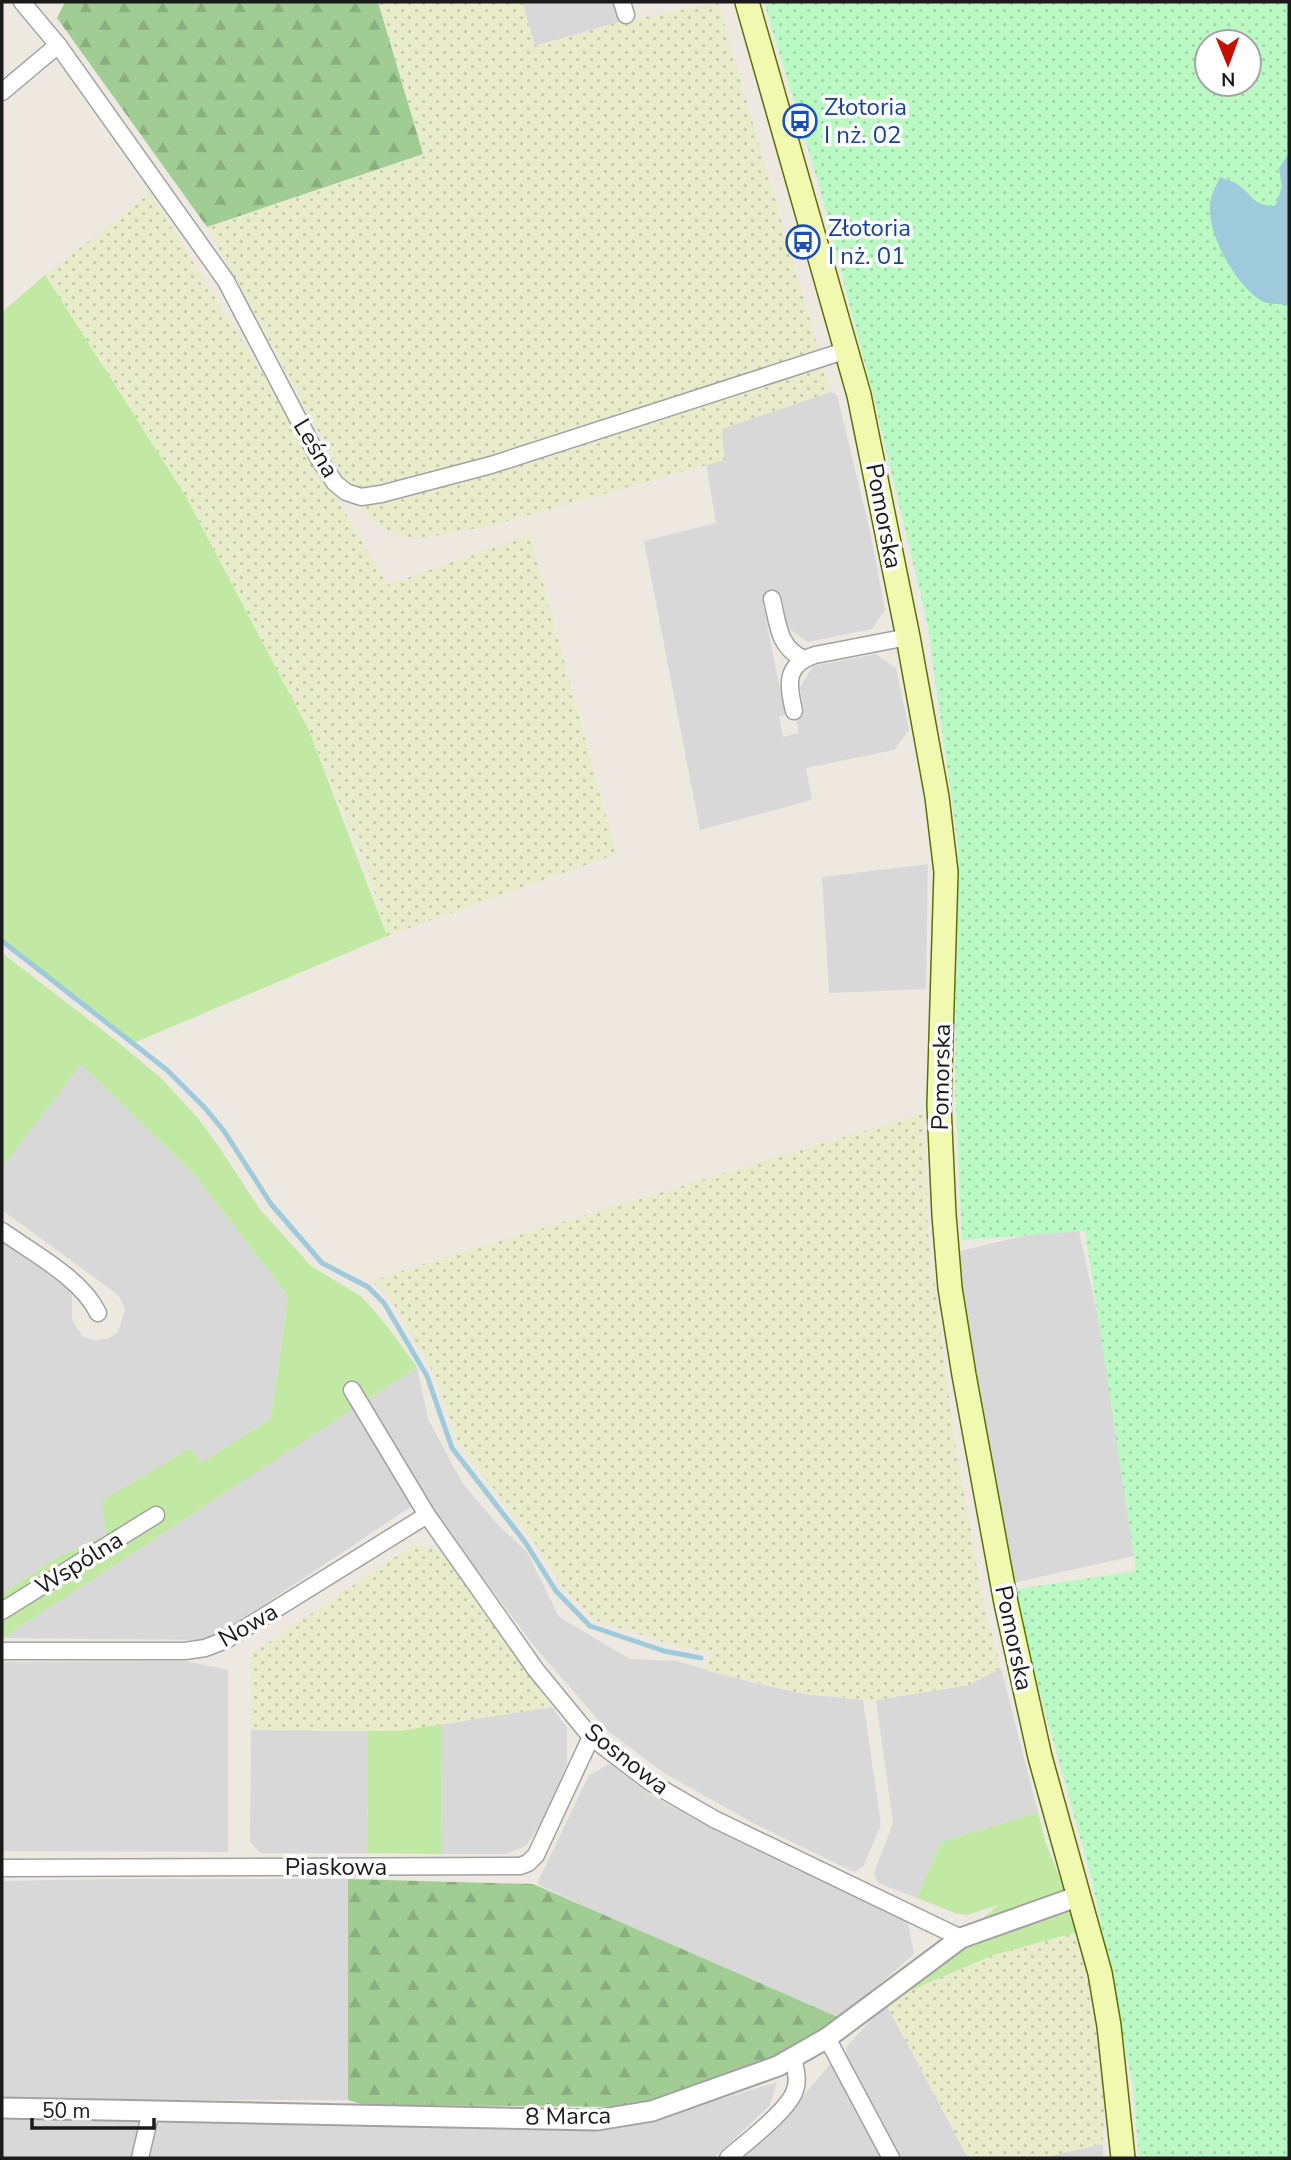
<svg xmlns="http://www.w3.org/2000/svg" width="1291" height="2160" viewBox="0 0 1291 2160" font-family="'Nunito Sans',sans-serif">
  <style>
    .residential { fill: #d9d8d8 }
    .farmland { fill: url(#farmland-dots) }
    .grass { fill: #c1e9a4 }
    .forest { fill: url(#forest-firs) }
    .park { fill: url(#park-dots); fill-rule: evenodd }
    .water { fill: #9fcadb }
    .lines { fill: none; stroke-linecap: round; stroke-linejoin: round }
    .stream { stroke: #9fcadb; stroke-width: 5 }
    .minor-casing { stroke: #a2a2a2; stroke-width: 19 }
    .tertiary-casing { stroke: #a2a2a2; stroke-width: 23 }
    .secondary-casing { stroke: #5d7004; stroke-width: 26 }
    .minor { stroke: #fff; stroke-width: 16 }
    .tertiary { stroke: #fff; stroke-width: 19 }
    .secondary { stroke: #f1f9b1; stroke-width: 23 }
    .labels { text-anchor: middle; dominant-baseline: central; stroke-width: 7; stroke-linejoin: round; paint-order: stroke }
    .transit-label { font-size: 24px; fill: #164399; stroke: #fff; text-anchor: start }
    .street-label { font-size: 24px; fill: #1b1b1b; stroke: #fff }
  </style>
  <defs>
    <pattern id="farmland-dots" width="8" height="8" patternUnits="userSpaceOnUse" patternTransform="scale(1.75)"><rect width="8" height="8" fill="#e8ecca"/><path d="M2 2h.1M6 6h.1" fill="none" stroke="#c6caad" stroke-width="1.8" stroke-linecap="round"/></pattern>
    <pattern id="forest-firs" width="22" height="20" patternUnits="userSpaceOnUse" patternTransform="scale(1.75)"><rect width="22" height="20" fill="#a1cd94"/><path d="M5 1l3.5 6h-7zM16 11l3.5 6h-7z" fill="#8aaf7f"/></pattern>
    <pattern id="park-dots" width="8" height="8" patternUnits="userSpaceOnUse" patternTransform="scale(1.75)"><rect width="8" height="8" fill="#bbf9c4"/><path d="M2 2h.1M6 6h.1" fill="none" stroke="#a0d5a8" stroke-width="1.8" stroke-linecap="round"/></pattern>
  </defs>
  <rect width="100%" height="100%" fill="#ede9e0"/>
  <g class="residential">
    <path d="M522,2H613L619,22L535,46Z"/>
    <path d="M807,379L837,395L870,531L885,610L872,629L808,642L788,628L781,593L771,595L763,604L785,715L779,716L783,737L799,733L795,713L804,710L800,688L813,666L876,654L896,668L909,730L894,750L806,768L812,800L700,830L644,541L716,523L697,410Z"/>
    <path d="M928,864L926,989L829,993L822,877Z"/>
    <path d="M81,1063L196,1177L288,1296L271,1419L200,1464L190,1448L103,1501L106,1535L56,1558L2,1594V1241L72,1291V1320L82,1336L93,1340L108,1339L118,1332L125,1309L119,1296L114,1292L2,1210V1168Z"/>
    <path d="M1077,1223L1151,1552L1013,1583L956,1252Z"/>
    <path d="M417,1367L428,1419L463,1484L498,1525L527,1552L559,1617L630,1659L677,1661L754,1683L804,1694L863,1700L881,1825L863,1867L854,1872L755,1824L664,1773L607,1730L534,1646L430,1507L366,1401Z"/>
    <path d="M352,1409L415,1504L211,1640L3,1638Z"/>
    <path d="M185,1661L228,1670V1852L2,1851V1662Z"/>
    <path d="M1001,1668L1038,1812L941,1842L917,1898L878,1883L874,1873L893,1823L876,1700L969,1685Z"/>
    <path d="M552,1707L567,1728V1764L549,1810L526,1846L505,1854H441L442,1724Z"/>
    <path d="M251,1730L367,1731L368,1853H261L250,1842Z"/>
    <path d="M610,1764L649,1794L707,1826L784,1864L907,1919L914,1954L840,2018L614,1920L537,1884L589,1775Z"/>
    <path d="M111,1879H348V2100H2V1881Z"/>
    <path d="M886,2004L968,2158H898L845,2058L847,2046Z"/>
    <path d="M832,2062L883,2158H742L783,2120Z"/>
    <path d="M777,2082L770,2105L714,2158H146L153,2123L323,2124L324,2122L632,2126Z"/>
    <path d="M2,2116L144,2119L134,2158H2Z"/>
    <path d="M1103,2144V2158H1041Z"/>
  </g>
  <g class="farmland">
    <path d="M378,2H522L535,46L619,22L718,3L831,392L722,429L725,460L489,526L417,539L393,534L361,510L207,227L423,154Z"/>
    <path d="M150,193L289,416L387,585L530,535L616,854L387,936L369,873L309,731L186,497L45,275Z"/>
    <path d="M924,1113L928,1233L954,1437L983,1601L1001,1668L969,1685L876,1700L804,1694L704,1670L712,1653L673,1645L594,1620L562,1586L531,1537L459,1444L434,1374L390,1298L372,1281L420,1265Z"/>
    <path d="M413,1545L445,1551L552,1707L400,1731L251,1730V1654Z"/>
    <path d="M1081,1931L1105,2054L1103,2144L1041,2158H968L886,2004L891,1999L993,1955Z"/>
  </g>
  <g class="grass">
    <path d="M45,275L186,497L309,731L387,936L131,1044L2,941V312Z"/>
    <path d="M2,953L114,1039L161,1078L197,1117L219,1147L259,1208L311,1266L362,1297L387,1326L417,1367L3,1638L2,1594L56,1558L106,1535L102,1501L190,1448L201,1463L271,1419L288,1296L196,1177L81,1064L2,1168Z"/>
    <path d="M442,1724L441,1854L368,1853L367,1731H400Z"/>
    <path d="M1038,1812L1045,1841L1081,1931L993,1955L891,1999L998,1905L967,1915L955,1913L917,1898L941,1842Z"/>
  </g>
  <g class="forest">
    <path d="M65,2H378L423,154L207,227L57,18Z"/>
    <path d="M348,1879L533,1884L840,2018L772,2065L629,2107L364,2105L348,2100Z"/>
  </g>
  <path class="park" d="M764,2H1289V2158H1139L1133,2086L1092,1880L1011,1590L1136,1571L1085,1231L962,1240L955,1087L958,846L927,622L873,395L817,179ZM1207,42H1249V84H1207Z"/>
  <path class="water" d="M1289,153V305H1286C1279,304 1270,304 1264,302C1236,288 1203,228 1211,198C1213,191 1217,184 1220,177C1225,179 1232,181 1237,184C1252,194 1252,206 1275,206L1282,187L1279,168Z"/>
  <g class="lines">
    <path class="stream" d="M2,941L167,1070L205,1108L224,1131L271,1204L322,1263L368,1287L384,1303L427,1376L452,1448L525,1542L556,1591L590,1626L664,1651L701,1658"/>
    <defs>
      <g id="minor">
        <path d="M22,2L58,45L226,281L319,459L335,483L346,492L361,497L381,494L491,465L847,350"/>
        <path d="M622,2L626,15"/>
        <path d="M2,92L58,45"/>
        <path d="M772,599C778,623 778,648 804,659"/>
        <path d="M794,711C788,685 784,665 815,655L908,637"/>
        <path d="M2,1231C33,1253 82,1279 98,1313"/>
        <path d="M352,1390L427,1515L536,1670L591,1737L650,1782L714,1819L961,1938"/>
        <path d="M2,1611L156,1515"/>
        <path d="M2,1651H185L205,1648L226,1640L427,1515"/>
        <path d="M2,1868L520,1866L528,1863L536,1855L591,1737"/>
        <path d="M827,2038L891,2158"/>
        <path d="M140,2158L151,2111"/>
        <path d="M728,2158C745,2143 789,2110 795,2090C799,2079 795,2068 793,2057"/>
      </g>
      <path id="tertiary" d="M2,2108L597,2120L652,2111L778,2066L827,2038L961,1938L1079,1896"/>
      <path id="secondary" d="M747,2L859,395L908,637L937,797L946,872L939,1105L944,1215L950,1288L964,1375L1006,1603L1040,1757L1100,1973L1109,2026L1123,2158"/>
    </defs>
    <use href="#minor" class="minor-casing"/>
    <use href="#tertiary" class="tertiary-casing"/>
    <use href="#secondary" class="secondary-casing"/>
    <use href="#minor" class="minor"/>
    <use href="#tertiary" class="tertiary"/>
    <use href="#secondary" class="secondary"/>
  </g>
  <defs>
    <symbol id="bus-ring" viewBox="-11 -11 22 22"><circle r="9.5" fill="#fff" stroke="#1a4fb4" stroke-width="1.5"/><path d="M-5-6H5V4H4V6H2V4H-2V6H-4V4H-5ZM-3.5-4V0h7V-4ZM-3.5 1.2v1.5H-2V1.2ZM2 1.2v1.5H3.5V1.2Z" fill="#1a4fb4"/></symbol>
  </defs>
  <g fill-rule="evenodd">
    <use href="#bus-ring" x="781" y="102" width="38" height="38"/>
    <use href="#bus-ring" x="784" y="223" width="38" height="38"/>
  </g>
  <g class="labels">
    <g class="transit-label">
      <text x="824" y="107">Złotoria<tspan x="824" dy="28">I nż. 02</tspan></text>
      <text x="828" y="228">Złotoria<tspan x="828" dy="28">I nż. 01</tspan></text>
    </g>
    <g class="street-label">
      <text transform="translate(316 448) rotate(59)">Leśna</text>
      <text transform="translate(884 516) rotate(79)">Pomorska</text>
      <text transform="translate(941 1077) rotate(-89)">Pomorska</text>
      <text transform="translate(79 1563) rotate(-32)">Wspólna</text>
      <text transform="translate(248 1625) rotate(-30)">Nowa</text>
      <text transform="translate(1014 1638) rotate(78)">Pomorska</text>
      <text transform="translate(627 1759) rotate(38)">Sosnowa</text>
      <text x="336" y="1867">Piaskowa</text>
      <text transform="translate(568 2116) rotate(-1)">8 Marca</text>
    </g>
  </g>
  <rect width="1291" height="2160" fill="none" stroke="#1b1b1b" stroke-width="7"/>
  <g transform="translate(1228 63) rotate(179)"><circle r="33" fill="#ffffff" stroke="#a4a4a4" stroke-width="2"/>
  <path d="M0-5L12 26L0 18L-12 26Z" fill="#c60e00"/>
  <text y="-10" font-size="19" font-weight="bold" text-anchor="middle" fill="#1b1b1b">N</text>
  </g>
  <path d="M32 2118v10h122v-10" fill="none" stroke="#1b1b1b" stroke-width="3.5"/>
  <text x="42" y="2118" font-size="21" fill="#1b1b1b" stroke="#ffffff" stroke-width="5" paint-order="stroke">50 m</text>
</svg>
